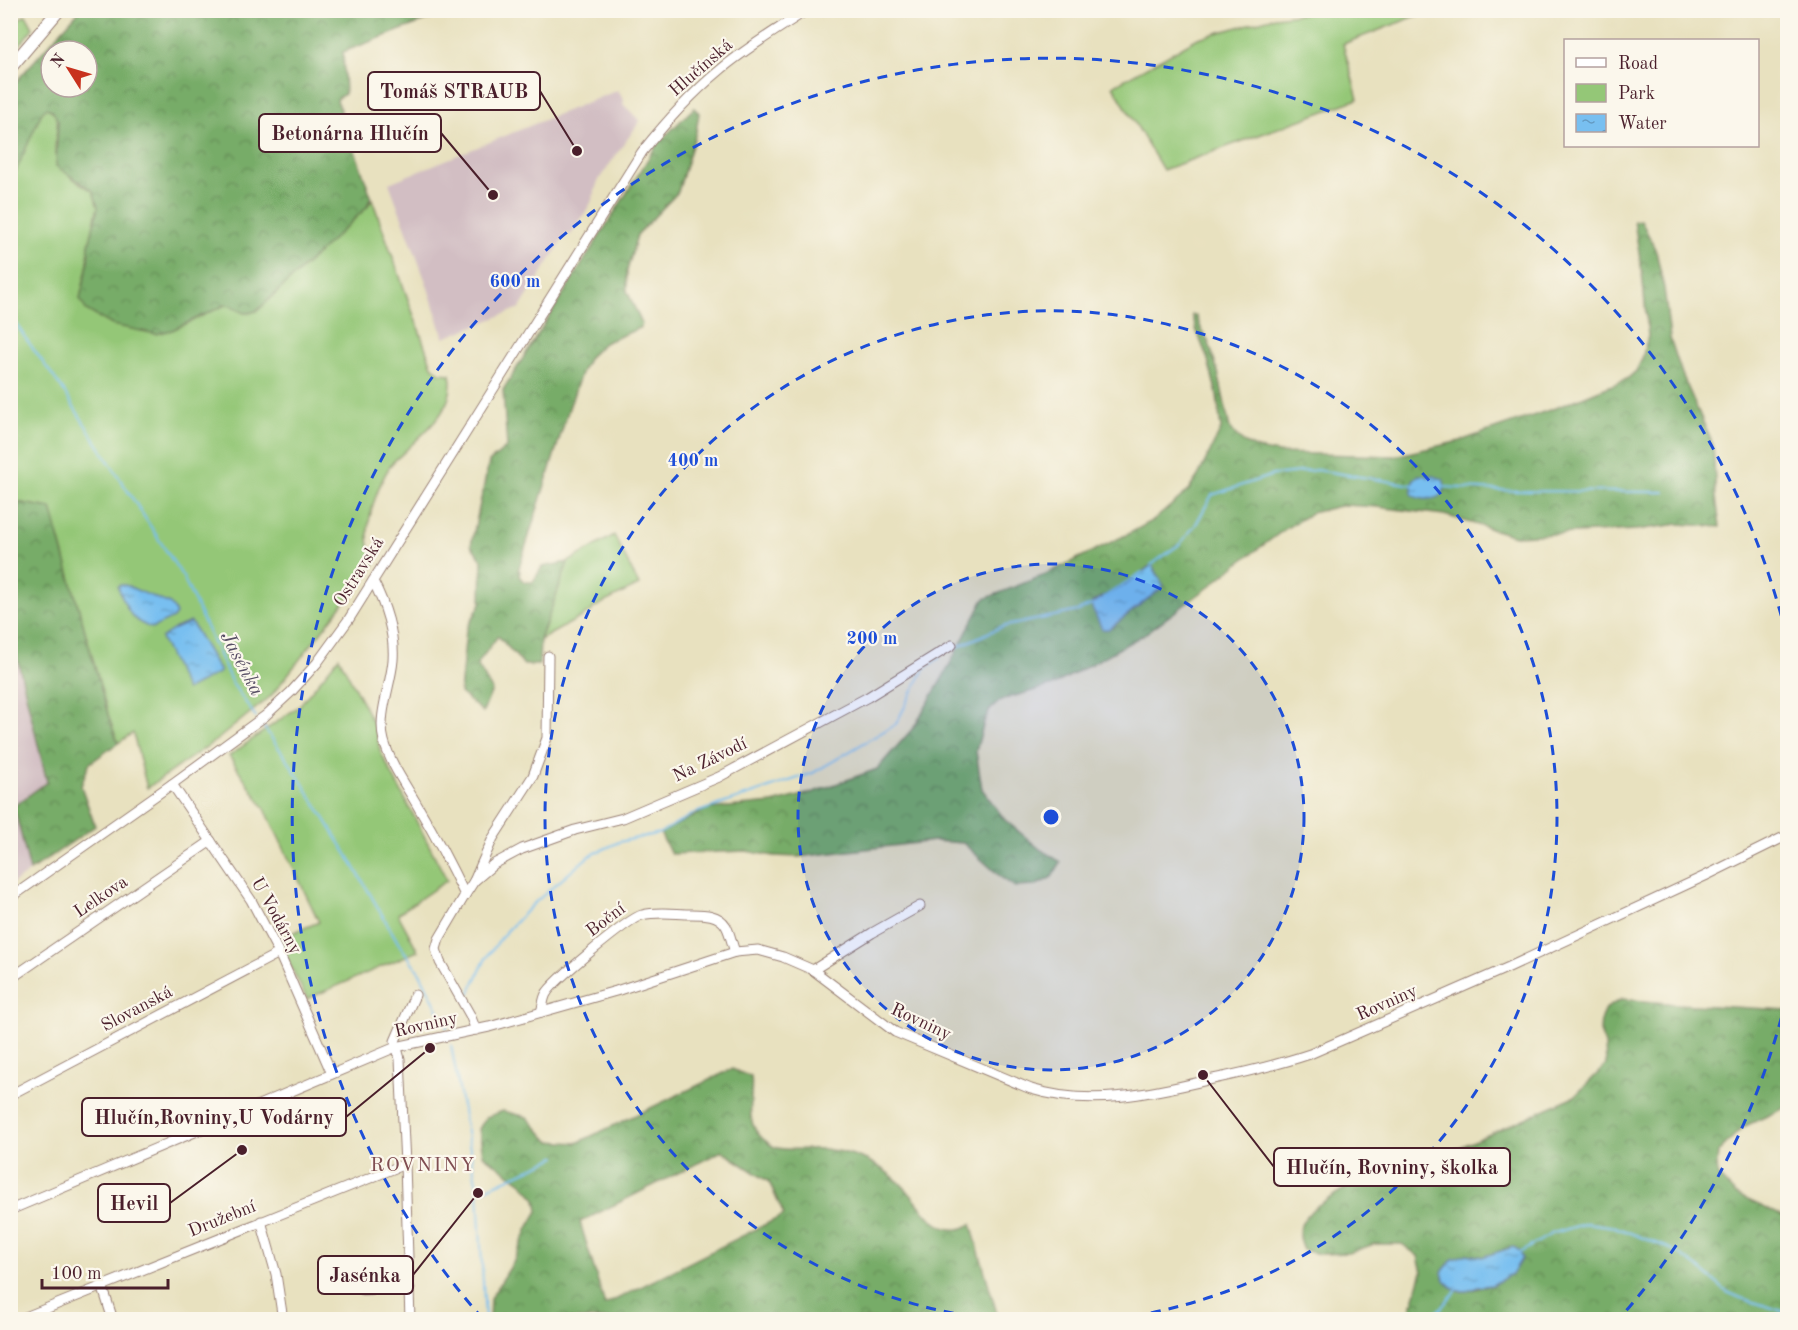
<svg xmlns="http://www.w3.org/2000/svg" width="1798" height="1330" viewBox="0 0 1798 1330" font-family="'Old Standard TT',serif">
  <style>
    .industrial { fill: #d2bec3 }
    .green { fill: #94c777; stroke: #6f7351; stroke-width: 1.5 }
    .forest { fill: url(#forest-crowns); stroke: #60664a; stroke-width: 1.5; fill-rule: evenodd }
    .water { fill: url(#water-ripples); stroke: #616f8e; stroke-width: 1.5 }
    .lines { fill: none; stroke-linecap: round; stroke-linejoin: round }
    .stream { stroke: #78bff0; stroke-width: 2 }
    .minor-casing { stroke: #998075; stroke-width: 11 }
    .major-casing { stroke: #998075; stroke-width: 14 }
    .minor { stroke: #fff; stroke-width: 9 }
    .major { stroke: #fff; stroke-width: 12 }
    .ring { fill: none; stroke: #1d4ed8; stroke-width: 3; stroke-dasharray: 10 8 }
    .labels { text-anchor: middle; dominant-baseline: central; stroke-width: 4.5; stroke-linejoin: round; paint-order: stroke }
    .street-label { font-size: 18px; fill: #4a1f2b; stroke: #fbf7ec }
    .water-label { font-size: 20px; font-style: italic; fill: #584f66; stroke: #fbf7ec }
    .neighbourhood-label { font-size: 20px; letter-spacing: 1.5px; fill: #804e52; stroke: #fbf7ec }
    .centre { fill: #1d4ed8; stroke: #fbf7ec; stroke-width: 3 }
    .ring-label { font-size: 18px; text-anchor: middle; font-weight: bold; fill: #1d4ed8; stroke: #fbf7ec; stroke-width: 4.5; stroke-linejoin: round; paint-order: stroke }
    .leader { fill: none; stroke: #4a1f2b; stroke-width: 2 }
    .callout-dot { fill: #4a1f2b; stroke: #fbf7ec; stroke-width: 2 }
    .callout { fill: #fbf7ec; stroke: #4a1f2b; stroke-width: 2 }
    .callout-label { font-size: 20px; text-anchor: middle; font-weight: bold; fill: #4a1f2b }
  </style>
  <defs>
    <pattern id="forest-crowns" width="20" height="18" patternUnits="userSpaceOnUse" patternTransform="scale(1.5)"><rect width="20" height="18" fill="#77ac68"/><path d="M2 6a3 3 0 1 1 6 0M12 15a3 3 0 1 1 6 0" fill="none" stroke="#648b56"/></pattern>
    <pattern id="water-ripples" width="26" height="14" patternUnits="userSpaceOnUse" patternTransform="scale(1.5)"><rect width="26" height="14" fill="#78bff0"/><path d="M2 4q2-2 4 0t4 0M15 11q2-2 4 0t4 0" fill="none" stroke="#649bc3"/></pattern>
  </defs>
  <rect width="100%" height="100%" fill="#fbf7ec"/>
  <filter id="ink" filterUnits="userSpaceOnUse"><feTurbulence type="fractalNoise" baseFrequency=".0167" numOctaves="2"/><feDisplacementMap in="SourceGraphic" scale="12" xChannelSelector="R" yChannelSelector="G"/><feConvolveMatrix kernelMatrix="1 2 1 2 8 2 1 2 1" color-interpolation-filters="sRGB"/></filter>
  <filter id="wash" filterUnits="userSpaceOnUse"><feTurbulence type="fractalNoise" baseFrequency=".008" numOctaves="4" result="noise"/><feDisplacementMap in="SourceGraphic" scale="24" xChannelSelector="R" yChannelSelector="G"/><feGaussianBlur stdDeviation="1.35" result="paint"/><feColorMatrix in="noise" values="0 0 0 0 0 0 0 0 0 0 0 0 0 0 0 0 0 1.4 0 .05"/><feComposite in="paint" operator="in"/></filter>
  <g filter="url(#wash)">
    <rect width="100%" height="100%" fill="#e8e1bf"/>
    <g class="industrial">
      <path d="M618,90L624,100L623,104L640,121L598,181L591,203L571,235L567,233L520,308L444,338L426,282L389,183Z"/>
      <path d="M10,630L47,782L14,806L30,871L11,885Z"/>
    </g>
    <g class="green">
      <path d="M1330,10L1429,11L1343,44L1358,99L1163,170L1113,86L1198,38L1275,17Z"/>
      <path d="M26,15L33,28L11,56V48L15,32L11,29V23Z"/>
      <path d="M47,108C67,116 51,141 56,156C62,174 78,182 93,191L98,207L89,245L88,264L80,299L172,330L225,305C242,305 237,319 258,310L367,207L372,199L432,366L440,373L450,374C457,409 425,431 403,453C399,457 393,461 390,466C378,485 364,523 369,545C371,550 374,556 376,562L271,696L218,739L147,788L133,733L118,743L109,718L51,509L11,501L10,179C22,160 31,120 47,108Z"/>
      <path d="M614,535L639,585L593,608L592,611L540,640L568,562Z"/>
      <path d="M339,657L376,729L380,751L447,880L398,914L418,951L307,999L277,939L319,922L265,809L229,756L299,706Z"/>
    </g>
    <g class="forest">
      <path d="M79,11V10L451,11L343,52L345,94L339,97L337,100L371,196L367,207L258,310C237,319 242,305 225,305L172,330L156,334L112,325L86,310L80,299L88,264L89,245L98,207L93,191L56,166L58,121L52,110L47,108L42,112L16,171L11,179V90L20,77ZM51,51H87V87H51Z"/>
      <path d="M694,108L699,113L696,132L678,192L637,235L627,271V291L642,324L640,328L604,343L589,357L581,373L569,408L518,571H520L519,576L524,582H533L542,567L568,562L540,640L539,665H524L498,636L477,664L492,690L483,712L460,693L466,630L481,603L482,560L471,545L489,462L507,447L503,390L658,143Z"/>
      <path d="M1641,220L1656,251L1664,288L1670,338L1682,374L1713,445L1716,497L1720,527L1679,524L1636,530L1515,536L1444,515L1377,507L1344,505L1311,513L1288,527L1232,568L1209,587L1143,635L1054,685L1001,700L989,711L984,722L976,751L982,789L1005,820L1041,850L1061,862L1052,877L1035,886L1015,887L1002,878L963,843L934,841L798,857L773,856L746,851L671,854L660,833L707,809L772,803L811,793L877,769L914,727L943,677L984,599L1042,576L1132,532L1154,520L1188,491L1198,476L1221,429L1217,395L1208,360L1196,329L1192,315H1196L1202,331L1209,343L1218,372L1230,429L1243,442L1258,449L1278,453L1395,456L1460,441L1558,407L1627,379L1636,371L1642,359L1648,336L1642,272L1634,221ZM1150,566L1164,586L1109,629L1097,616L1091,605L1094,601L1123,586Z"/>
      <path d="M11,501L51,508L109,718L118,743L89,764L81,786L95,826L30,871L14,806L47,782L11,632Z"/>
      <path d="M1622,999L1677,1004L1787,1010V1107L1743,1127L1718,1152L1717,1163L1718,1176L1735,1194L1787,1218V1319H1401L1410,1310L1422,1272L1418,1256L1402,1244H1374L1349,1253L1320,1254L1303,1250C1294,1231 1301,1221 1315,1207L1399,1155L1411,1169L1575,1096L1606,1065L1605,1045L1600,1032L1601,1018L1605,1009ZM1467,1254L1482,1257L1492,1285C1479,1287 1468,1293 1456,1291Z"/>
      <path d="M732,1069L751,1077C754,1098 743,1120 762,1138C766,1141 772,1147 777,1148C792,1151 809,1148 824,1149C842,1151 861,1156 876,1165C887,1172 897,1179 905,1188C920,1203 933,1232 958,1229C962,1229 967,1226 971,1224L998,1317L995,1320L489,1319L490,1299L513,1263L528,1228L538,1211L536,1199L522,1183L483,1155L479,1129L486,1117L503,1111L527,1117L549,1141L577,1143ZM722,1151L769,1182L784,1215L605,1305L580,1222Z"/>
    </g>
    <g class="water">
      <path d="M1419,475L1434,476L1443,479C1452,499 1425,504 1412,495C1412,486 1411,480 1419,475Z"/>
      <path d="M1152,565L1164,586L1109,629H1102L1091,605L1094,602L1123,586Z"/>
      <path d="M120,585H125L170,604L174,609L176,614L173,618L152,628C129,621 127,608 118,587Z"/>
      <path d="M191,622L220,672L186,690L161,638L176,628Z"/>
      <path d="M1513,1247L1519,1250L1522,1258L1512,1274L1492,1285L1478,1287L1468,1291H1456L1444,1280L1442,1272L1453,1259L1467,1254L1482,1257Z"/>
    </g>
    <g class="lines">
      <g class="stream">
        <path d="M10,313L24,336L61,387L183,577L232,683L256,717"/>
        <path d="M1443,487L1517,491L1665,492"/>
        <path d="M1151,565L1180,544L1196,524L1212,495L1273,475L1317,470L1413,485"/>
        <path d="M1104,597L1142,572"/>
        <path d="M955,648L1001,627L1078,611L1091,605"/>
        <path d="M260,722L291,765L348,856L399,944L420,973L447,1028"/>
        <path d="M469,994L486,958L504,934L532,905L589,856L619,842L660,833L695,813L707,809L813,773L896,724L924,669L940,658"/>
        <path d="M447,1026L456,1018"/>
        <path d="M451,1045L478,1193L485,1320"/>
        <path d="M479,1192L556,1157"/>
        <path d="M1518,1254L1551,1234L1587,1223L1615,1227L1671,1249L1699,1268L1727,1292L1741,1298L1788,1313"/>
        <path d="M1430,1320L1456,1291"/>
      </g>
    </g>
  </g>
  <g filter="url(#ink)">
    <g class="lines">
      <defs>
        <g id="minor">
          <path d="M373,581C385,604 395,634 393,660C391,686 377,715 384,741C391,766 408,788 420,810C436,837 451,866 465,895"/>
          <path d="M172,784L251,900L279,953L332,1074"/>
          <path d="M474,881L494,864L522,849L575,830L623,818L719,777L868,697L952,645"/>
          <path d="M10,898L172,784L265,716L291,692L317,663L349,619L642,152C665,123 690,95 719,71C746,48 777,30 807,10"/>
          <path d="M813,970L872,933L920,906"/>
          <path d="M10,979L211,841"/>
          <path d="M541,1012C543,1007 543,999 546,994C552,982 629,918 642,915C657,911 676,914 692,914C704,914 719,914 726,926C730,933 732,944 735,952"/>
          <path d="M476,1030L470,1015L440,962L436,949L439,939L465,895L474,881L493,838L533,776L547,738L548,656"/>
          <path d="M10,1095L279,953"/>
          <path d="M10,1210L396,1047L489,1027L616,991L735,952L758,950L783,957L813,970L895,1032L1031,1089C1089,1107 1150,1094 1208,1080C1243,1073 1277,1065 1310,1054L1509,967L1705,876L1788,835"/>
          <path d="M261,1221L276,1274L283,1320"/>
          <path d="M102,1285L113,1320"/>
          <path d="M362,1290L410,1288"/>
          <path d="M18,1320L405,1164"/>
          <path d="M410,1320L405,1164L400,1059L395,1041L415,995"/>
        </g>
        <path id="major" d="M10,68L59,10"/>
      </defs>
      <use href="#minor" class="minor-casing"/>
      <use href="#major" class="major-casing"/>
      <use href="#minor" class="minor"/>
      <use href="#major" class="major"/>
    </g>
  </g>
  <circle cx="1051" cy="817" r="253" fill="#1d4ed8" fill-opacity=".12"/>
  <g class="ring">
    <circle cx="1051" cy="817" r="253"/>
    <path d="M989 1319A506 506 0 1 1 1113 1319"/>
    <path d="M1786 1000A758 758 0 0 1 1619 1319M483 1319A758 758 0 1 1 1786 634"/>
  </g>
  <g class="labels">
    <g class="street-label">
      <text transform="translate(701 68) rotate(-41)">Hlučínská</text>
      <text transform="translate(359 572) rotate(-58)">Ostravská</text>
      <text transform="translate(710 760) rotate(-26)">Na Závodí</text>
      <text transform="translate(101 897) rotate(-34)">Lelkova</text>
      <text transform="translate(276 916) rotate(61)">U Vodárny</text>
      <text transform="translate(606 920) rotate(-37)">Boční</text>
      <text transform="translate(1387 1003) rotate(-24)">Rovniny</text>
      <text transform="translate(137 1009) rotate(-28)">Slovanská</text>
      <text transform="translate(921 1022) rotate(25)">Rovniny</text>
      <text transform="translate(426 1025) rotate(-13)">Rovniny</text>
      <text transform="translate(222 1219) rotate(-22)">Družební</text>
    </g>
    <g class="water-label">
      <text transform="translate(241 664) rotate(62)">Jasénka</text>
    </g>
    <g class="neighbourhood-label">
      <text x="423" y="1166">ROVNINY</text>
    </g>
  </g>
  <circle cx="1051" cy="817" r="9" class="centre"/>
  <g class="ring-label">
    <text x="515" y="287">600 m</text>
    <text x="693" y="466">400 m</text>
    <text x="872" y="644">200 m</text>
  </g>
  <path class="leader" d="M577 151L540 91M493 195L441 133M430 1048L346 1117M1203 1075L1274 1167M242 1150L170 1203M478 1193L413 1275"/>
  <g class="callout-dot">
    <circle cx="577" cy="151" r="6"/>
    <circle cx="493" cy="195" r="6"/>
    <circle cx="430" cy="1048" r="6"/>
    <circle cx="1203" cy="1075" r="6"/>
    <circle cx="242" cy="1150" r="6"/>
    <circle cx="478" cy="1193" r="6"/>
  </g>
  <g class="callout">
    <rect x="368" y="72" width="172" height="38" rx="6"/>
    <rect x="259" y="114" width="182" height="38" rx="6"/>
    <rect x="82" y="1098" width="264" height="38" rx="6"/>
    <rect x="1274" y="1148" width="236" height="38" rx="6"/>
    <rect x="98" y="1184" width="72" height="38" rx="6"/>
    <rect x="318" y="1256" width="95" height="38" rx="6"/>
  </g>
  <g class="callout-label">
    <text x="454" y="98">Tomáš STRAUB</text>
    <text x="350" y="140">Betonárna Hlučín</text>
    <text x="214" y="1124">Hlučín,Rovniny,U Vodárny</text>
    <text x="1392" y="1174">Hlučín, Rovniny, školka</text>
    <text x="134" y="1210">Hevil</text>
    <text x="365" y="1282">Jasénka</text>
  </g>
  <rect width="1798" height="1330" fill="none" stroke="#fbf7ec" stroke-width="36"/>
  <rect x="1564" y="39" width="195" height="108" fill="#fbf7ec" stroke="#b4a19f" stroke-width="1.5"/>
  <rect x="1576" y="58" width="30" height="9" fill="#ffffff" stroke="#b4a19f" stroke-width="1.5"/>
  <text x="1618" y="69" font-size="18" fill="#4a1f2b">Road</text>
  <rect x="1576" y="84" width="30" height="18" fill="#94c777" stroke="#b4a19f" stroke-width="1.5"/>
  <text x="1618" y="99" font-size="18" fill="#4a1f2b">Park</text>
  <rect x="1576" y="114" width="30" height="18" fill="url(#water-ripples)" stroke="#b4a19f" stroke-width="1.5"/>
  <text x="1618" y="129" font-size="18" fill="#4a1f2b">Water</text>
  <g transform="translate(69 69) rotate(307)"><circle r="28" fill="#fbf7ec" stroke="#b4a19f" stroke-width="1.5"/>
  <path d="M0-4.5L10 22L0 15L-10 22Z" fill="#c8321e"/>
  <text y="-9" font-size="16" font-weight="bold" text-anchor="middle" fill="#4a1f2b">N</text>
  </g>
  <path d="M42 1279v9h126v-9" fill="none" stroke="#4a1f2b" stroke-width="3"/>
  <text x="51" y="1279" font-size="18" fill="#4a1f2b" stroke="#fbf7ec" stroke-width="4.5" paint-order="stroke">100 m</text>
</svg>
